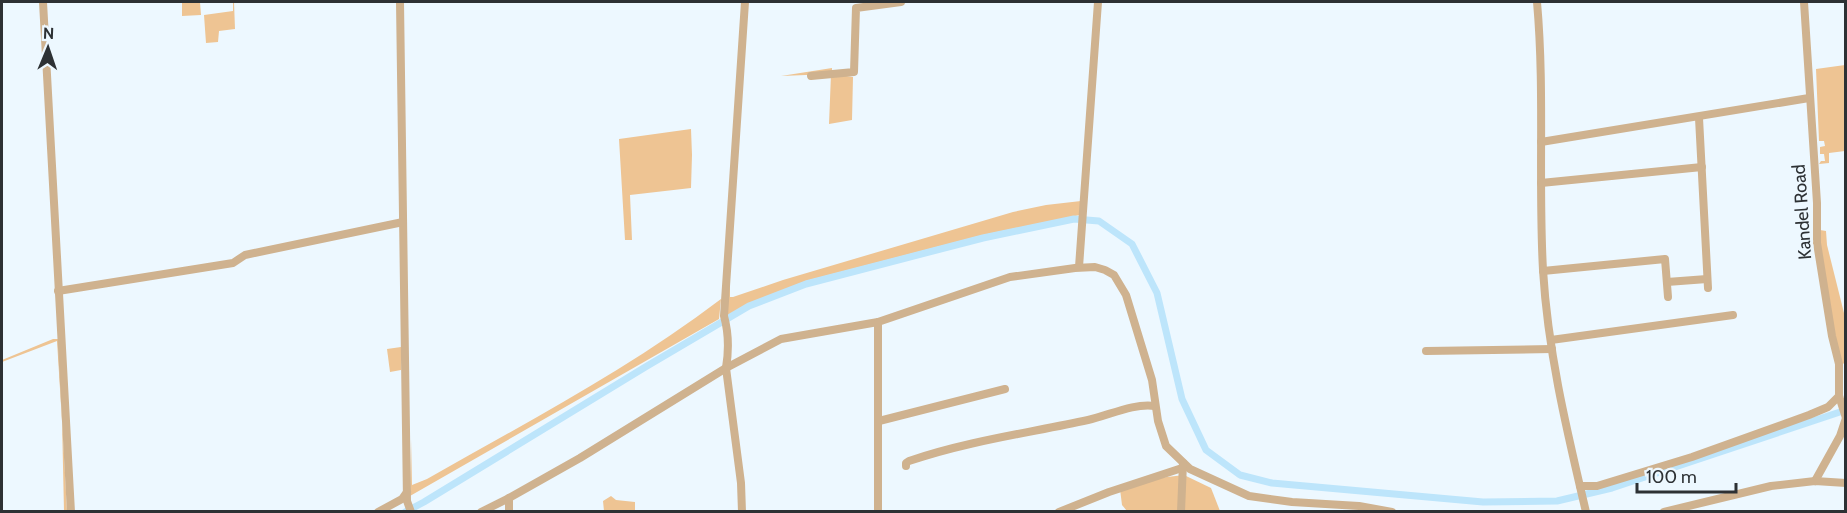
<svg xmlns="http://www.w3.org/2000/svg" width="1847" height="513" viewBox="0 0 1847 513" font-family="Cabin,sans-serif">
  <style>
    .green { fill: #eec493 }
    .lines { fill: none; stroke-linecap: round; stroke-linejoin: round }
    .canal { stroke: #bde5fb; stroke-width: 7 }
    .street { stroke: #cfb28f; stroke-width: 8 }
    .labels { text-anchor: middle; dominant-baseline: central; stroke-width: 6; stroke-linejoin: round; paint-order: stroke }
    .street-label { font-size: 18px; fill: #2d3134; stroke: #edf8ff }
  </style>
  <rect width="100%" height="100%" fill="#edf8ff"/>
  <g class="green">
    <path d="M182,2H200L201,15L182,16Z"/>
    <path d="M233,2H234L235,29L219,31L218,42L206,43L204,15L233,11Z"/>
    <path d="M1845,65V151L1829,153V163L1819,164L1821,161H1825L1824,154H1820V147L1825,146L1824,141H1819L1816,69Z"/>
    <path d="M832,68V74L853,77L852,120L829,124L831,74L781,76Z"/>
    <path d="M691,129L692,155L691,188L630,195L632,240H625L619,139Z"/>
    <path d="M1081,201L1080,215L983,235L806,281L749,304L726,317L730,277V297H733L783,280L1013,212L1046,205Z"/>
    <path d="M1820,230L1826,231L1827,245L1845,317V363L1837,366L1820,248Z"/>
    <path d="M721,299L719,319L410,496L411,439L412,485L427,479C527,422 629,369 721,299Z"/>
    <path d="M53,339H58L67,511H64L62,421L57,341L2,362V360Z"/>
    <path d="M401,347V370L390,372L387,349Z"/>
    <path d="M1184,475L1211,488L1220,511H1127L1122,505L1120,489L1134,481Z"/>
    <path d="M611,496L616,500L635,502V511H604L603,501Z"/>
  </g>
  <g class="lines">
    <path class="canal" d="M405,512L424,502L647,366L749,306L806,284L983,238L1074,219L1099,221L1132,244L1157,293L1182,399L1206,450L1240,475L1272,483L1483,502L1557,501L1612,488L1846,410"/>
    <g class="street">
      <path d="M43,2L71,512"/>
      <path d="M400,2L407,501L411,512"/>
      <path d="M1537,2C1545,91 1538,180 1543,270C1548,353 1567,431 1586,512"/>
      <path d="M1804,2L1817,203V243L1832,336L1839,364V396L1846,418"/>
      <path d="M811,76L854,72L856,8L901,2"/>
      <path d="M1699,118L1708,288"/>
      <path d="M1541,142L1809,98"/>
      <path d="M1541,183L1702,167"/>
      <path d="M1079,267L1098,2"/>
      <path d="M1543,271L1665,259L1668,297"/>
      <path d="M1667,282L1707,279"/>
      <path d="M58,291L233,263L245,255L403,222"/>
      <path d="M1551,340L1733,315"/>
      <path d="M1426,351L1552,349"/>
      <path d="M879,421L1005,389"/>
      <path d="M906,466V463L909,461C968,441 1028,433 1088,420C1110,415 1133,403 1155,406"/>
      <path d="M1815,481L1840,436L1846,418"/>
      <path d="M1580,486H1597L1692,457L1809,415L1828,407L1839,396"/>
      <path d="M378,512L402,499L407,492"/>
      <path d="M481,512L509,498L580,458L726,368L781,339L878,322"/>
      <path d="M509,512V498"/>
      <path d="M742,512L741,483L726,368C729,350 729,334 724,316L745,2"/>
      <path d="M878,512V322L1010,277L1075,268L1095,267L1105,270L1114,275L1126,295L1152,380L1158,421L1166,446L1190,469L1249,496L1292,502L1359,506L1392,512"/>
      <path d="M1059,512L1109,492L1182,468"/>
      <path d="M1181,512L1183,463"/>
      <path d="M1664,512L1771,486L1815,481L1846,483"/>
    </g>
  </g>
  <g class="labels">
    <g class="street-label">
      <text transform="translate(1802 212) rotate(-94)">Kandel Road</text>
    </g>
  </g>
  <rect width="1847" height="513" fill="none" stroke="#2d3134" stroke-width="6"/>
  <g transform="translate(48 48) rotate(2)" stroke="#edf8ff" stroke-width="4.5" paint-order="stroke">
  <path d="M0-4.5L10 22L0 15L-10 22Z" fill="#2d3134"/>
  <text y="-9" font-size="16" font-weight="bold" text-anchor="middle" fill="#2d3134">N</text>
  </g>
  <path d="M1637 483v9h99v-9" fill="none" stroke="#2d3134" stroke-width="3"/>
  <text x="1646" y="483" font-size="18" fill="#2d3134" stroke="#edf8ff" stroke-width="4.5" paint-order="stroke">100 m</text>
</svg>
